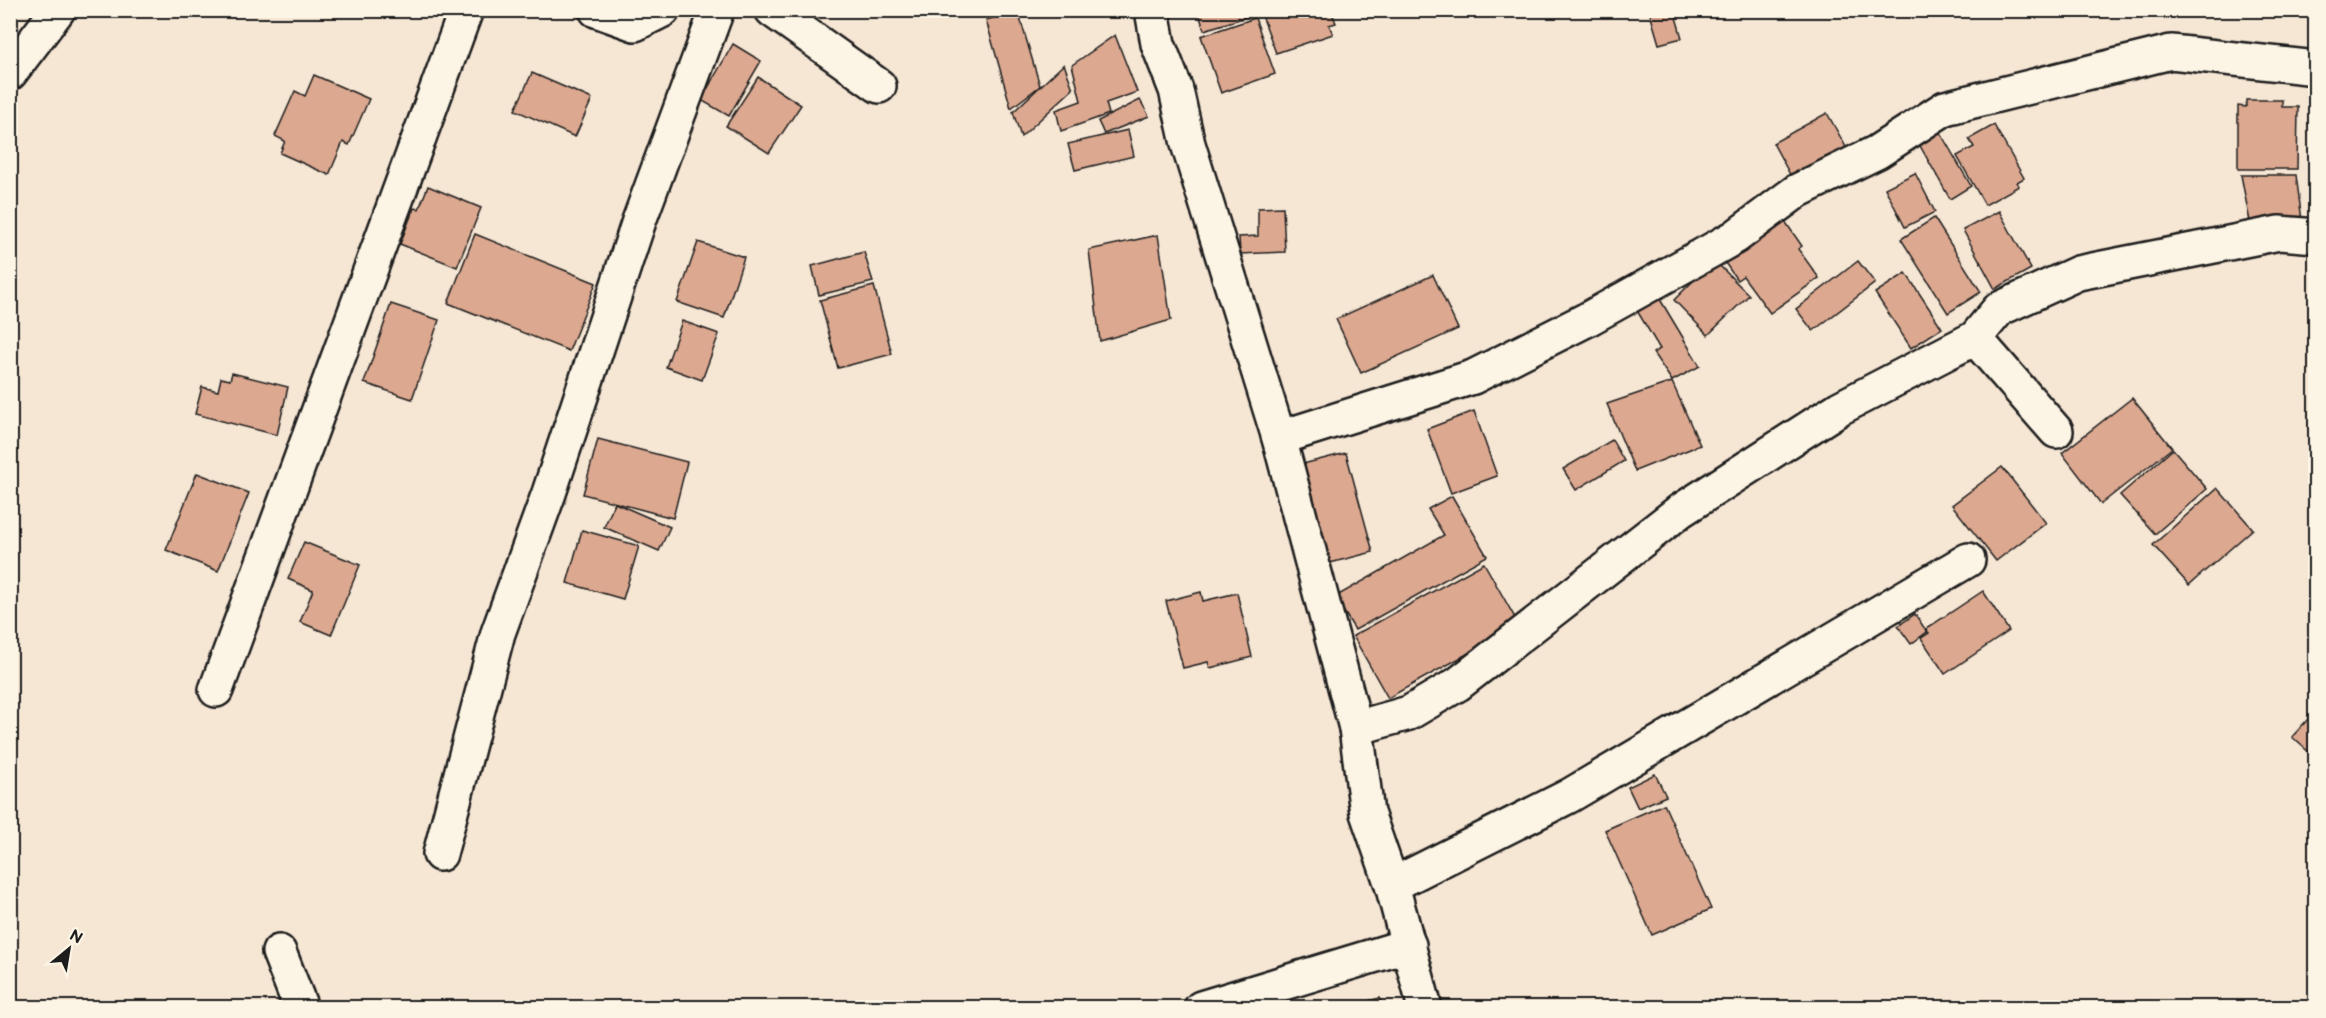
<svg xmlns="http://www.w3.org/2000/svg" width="2326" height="1018" viewBox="0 0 2326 1018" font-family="'Balsamiq Sans',sans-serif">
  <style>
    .building { fill: #dca890; stroke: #1c1c1c; stroke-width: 1.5 }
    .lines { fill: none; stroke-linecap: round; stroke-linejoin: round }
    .minor-casing { stroke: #1c1c1c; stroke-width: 38 }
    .minor { stroke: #fcf5e5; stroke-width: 33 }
  </style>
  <rect width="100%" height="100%" fill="#f6e6d4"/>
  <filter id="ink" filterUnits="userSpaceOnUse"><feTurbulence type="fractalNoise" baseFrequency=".0167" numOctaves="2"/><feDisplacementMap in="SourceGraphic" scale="12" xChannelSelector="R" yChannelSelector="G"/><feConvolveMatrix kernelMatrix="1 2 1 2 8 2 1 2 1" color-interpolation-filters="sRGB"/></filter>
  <g filter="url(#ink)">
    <g class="building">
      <path d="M1198,10H1252L1253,15L1204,30Z"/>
      <path d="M1260,10H1331L1336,23L1329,25L1333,34L1276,53Z"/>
      <path d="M1649,10H1674L1682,38L1659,44Z"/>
      <path d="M1018,11L1040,86L1011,108L986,20Z"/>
      <path d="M1255,18L1275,74L1221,93L1201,36Z"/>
      <path d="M1115,35L1137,92L1106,103L1109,114L1061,131L1056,110L1081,101L1072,65Z"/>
      <path d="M733,44L761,61L729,116L701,100Z"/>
      <path d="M1064,64L1073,89L1021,137L1013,112Z"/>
      <path d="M532,73L592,99L575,137L515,110Z"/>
      <path d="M314,75L369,99L349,145L343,142L329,175L280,153L285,141L275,136L295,91L305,96Z"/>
      <path d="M758,77L801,105L769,153L726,126Z"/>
      <path d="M1140,100L1149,116L1104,134L1098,121Z"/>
      <path d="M2246,100H2282V107H2298L2297,169H2238V106L2246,107Z"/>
      <path d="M1827,113L1847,149L1793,180L1773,143Z"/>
      <path d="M1994,125L2024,178L2017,182L2019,186L1985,205L1957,156L1974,147L1969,139Z"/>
      <path d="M1128,130L1134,156L1075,170L1068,144Z"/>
      <path d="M1940,132L1971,186L1950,199L1919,144Z"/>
      <path d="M1915,173L1935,212L1905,227L1885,188Z"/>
      <path d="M2241,175H2296L2303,228L2251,227Z"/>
      <path d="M428,186L481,208L457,267L400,244L414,208L419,209Z"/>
      <path d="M1283,207L1285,252L1240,254L1239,237L1258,236V208Z"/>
      <path d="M1999,211L2031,269L1995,289L1963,230Z"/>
      <path d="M1782,217L1802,246L1798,249L1819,278L1770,313L1743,276L1737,280L1723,260Z"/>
      <path d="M1934,218L1981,292L1948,313L1901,239Z"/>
      <path d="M475,234L596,283L569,351L448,303Z"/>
      <path d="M1158,235L1171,320L1100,341L1089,250Z"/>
      <path d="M698,242L744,257L724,318L677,302Z"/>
      <path d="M864,252L873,282L819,295L812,266Z"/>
      <path d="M1714,260L1749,295L1708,335L1674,300Z"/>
      <path d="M1858,261L1875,283L1813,331L1796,309Z"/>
      <path d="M1906,273L1942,328L1911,348L1875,293Z"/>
      <path d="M1433,275L1458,329L1361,373L1336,319Z"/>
      <path d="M874,286L892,354L838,368L820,300Z"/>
      <path d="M1658,296L1700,366L1672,381L1653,353L1660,349L1636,309Z"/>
      <path d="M391,304L439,320L412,399L364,383Z"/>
      <path d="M682,321L719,334L702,380L666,367Z"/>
      <path d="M232,373L288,387L277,435L195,414L202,387L218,391L221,378L230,380Z"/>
      <path d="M1672,382L1700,445L1635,471L1607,404Z"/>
      <path d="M2132,398L2172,448L2101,504L2062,453Z"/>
      <path d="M1474,411L1497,476L1451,493L1427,429Z"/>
      <path d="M598,439L687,462L673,518L583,494Z"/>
      <path d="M1612,440L1624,461L1576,490L1563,469Z"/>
      <path d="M2173,449L2207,489L2155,534L2120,495Z"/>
      <path d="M1346,453L1373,552L1326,564L1299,465Z"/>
      <path d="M2002,467L2046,523L1996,561L1952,505Z"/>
      <path d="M197,473L249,493L218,571L166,550Z"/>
      <path d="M2217,488L2253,529L2189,585L2153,545Z"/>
      <path d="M1452,496L1487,556L1355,630L1335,597L1444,535L1428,509Z"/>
      <path d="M615,503L670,527L659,551L604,527Z"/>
      <path d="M582,530L639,546L623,599L567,583Z"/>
      <path d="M304,542L360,565L331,635L300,622L313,590L288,579Z"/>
      <path d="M1484,563L1519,625L1388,698L1353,636Z"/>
      <path d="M1983,591L2009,631L1945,674L1921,638L1929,633L1926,629Z"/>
      <path d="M1201,592L1203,601L1237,593L1252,657L1210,668L1208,662L1183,668L1166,601Z"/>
      <path d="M1915,614L1927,632L1911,644L1898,626Z"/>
      <path d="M2316,710V749L2311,754L2292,737Z"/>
      <path d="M1655,774L1666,796L1638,808L1628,787Z"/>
      <path d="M1664,804L1711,909L1652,935L1605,830Z"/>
      <path d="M1380,998L1382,1008H1353L1352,1005Z"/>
    </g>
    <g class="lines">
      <defs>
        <g id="minor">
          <path d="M596,10L635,24L663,10"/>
          <path d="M772,10L879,86"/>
          <path d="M1152,10L1158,44L1176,90L1188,144L1279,438L1356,728L1367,813L1392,885L1425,1008"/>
          <path d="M10,73L58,10"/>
          <path d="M1975,338L2056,431"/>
          <path d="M1279,438L1473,377L1586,320L1712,250L1735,237L1797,191L1877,152L1945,108L2171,52L2316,68"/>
          <path d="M216,690L466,10"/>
          <path d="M1356,728L1409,713L1458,684L1680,511L1840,408L1975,338L1999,309L2078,273L2279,233L2316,236"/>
          <path d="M440,854L498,633L549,493L639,221L717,10"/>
          <path d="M1392,885L1569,796L1968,560"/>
          <path d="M279,952L301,1008"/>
          <path d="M1201,1008L1409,945"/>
        </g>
      </defs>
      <use href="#minor" class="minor-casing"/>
      <use href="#minor" class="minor"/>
    </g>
  </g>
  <rect width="2326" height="1018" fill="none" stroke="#fcf5e5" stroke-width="36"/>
  <rect x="18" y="18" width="2290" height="982" fill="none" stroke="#1c1c1c" stroke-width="2" filter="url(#ink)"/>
  <g transform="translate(69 949) rotate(30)" stroke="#fcf5e5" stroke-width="4.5" paint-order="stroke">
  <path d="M0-4.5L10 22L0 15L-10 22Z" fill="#1c1c1c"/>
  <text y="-9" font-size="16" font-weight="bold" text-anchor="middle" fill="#1c1c1c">N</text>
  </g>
</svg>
